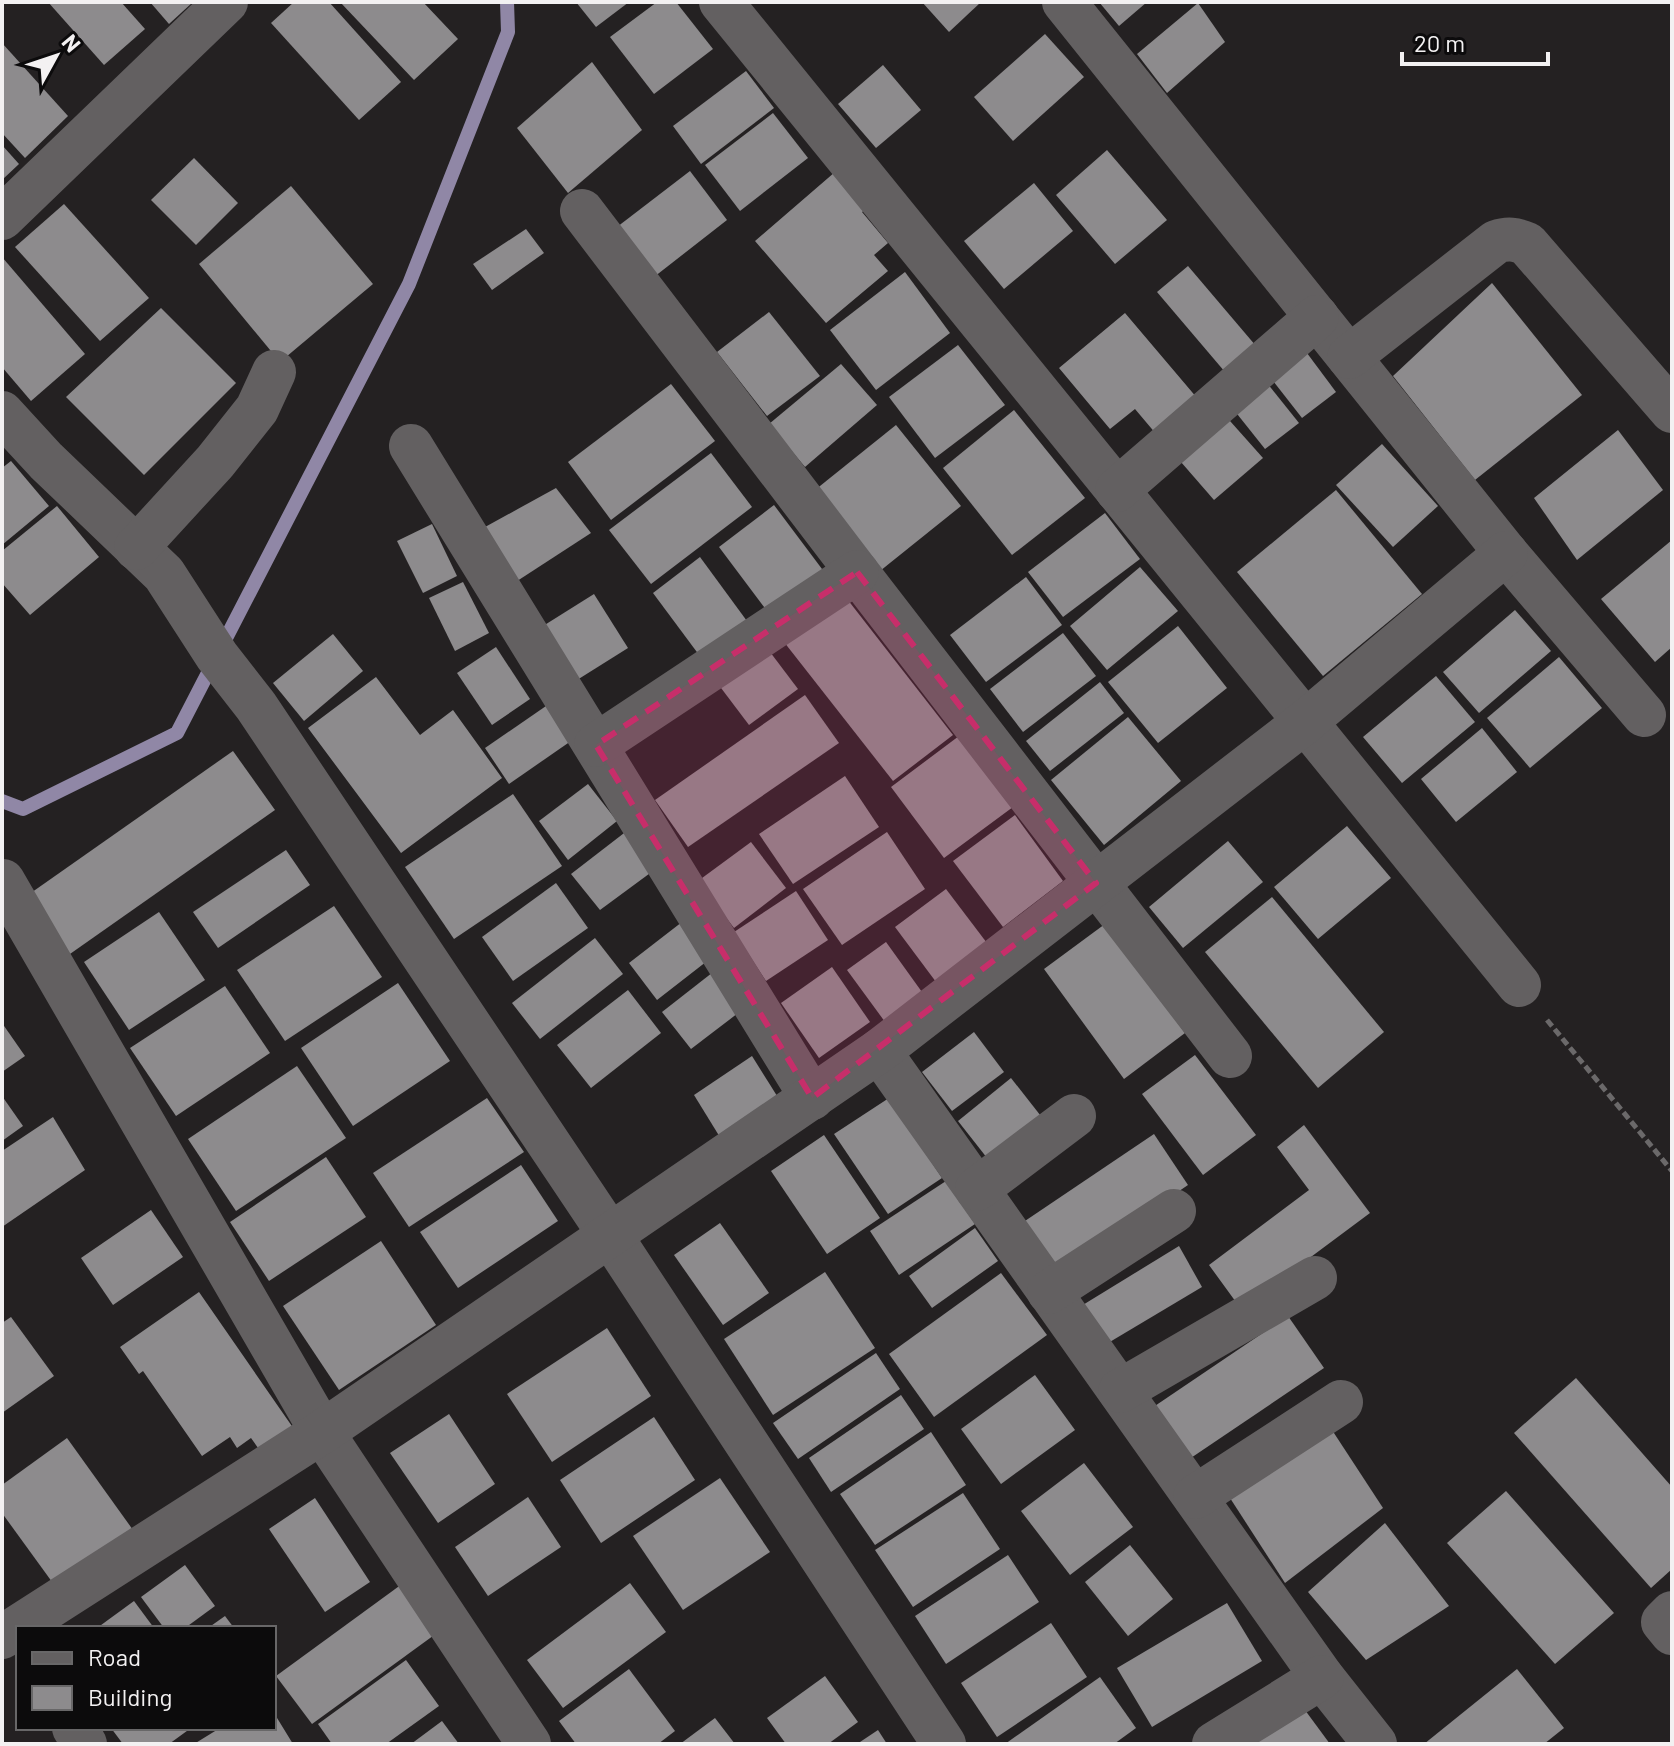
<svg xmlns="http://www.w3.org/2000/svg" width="1674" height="1746" viewBox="0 0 1674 1746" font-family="Barlow,sans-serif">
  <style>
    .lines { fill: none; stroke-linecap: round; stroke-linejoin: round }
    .stream { stroke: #9087a6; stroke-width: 14 }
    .building { fill: #8d8b8d }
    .path { stroke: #6b696a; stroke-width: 5; stroke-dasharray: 8 4; stroke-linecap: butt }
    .minor { stroke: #636061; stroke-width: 44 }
    .marked { fill: #c72e6a; fill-opacity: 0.2; stroke: #c72e6a; stroke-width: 6; stroke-dasharray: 16 10; stroke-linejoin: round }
  </style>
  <rect width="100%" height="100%" fill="#242122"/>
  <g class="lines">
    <path class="stream" d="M2,801L23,809L177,733L409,284L508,32L507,2"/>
  </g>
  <g class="building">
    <path d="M48,2H121L145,29L104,65Z"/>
    <path d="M150,2H193L169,24Z"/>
    <path d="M294,2H329L401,82L359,120L271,23Z"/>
    <path d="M340,2H423L458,39L414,80Z"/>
    <path d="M576,2H629L596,27Z"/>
    <path d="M657,2H676L713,49L654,94L610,37Z"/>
    <path d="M922,2H981L949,32Z"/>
    <path d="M1099,2H1147L1119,26Z"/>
    <path d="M1198,3L1225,42L1167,93L1137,54Z"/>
    <path d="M1045,34L1084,77L1013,141L974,97Z"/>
    <path d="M2,43L68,116L25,158L2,133Z"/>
    <path d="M592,62L642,130L568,193L517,128Z"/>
    <path d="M883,65L921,110L876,148L838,104Z"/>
    <path d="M746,71L774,108L701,164L673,126Z"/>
    <path d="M773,113L808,158L740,211L705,165Z"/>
    <path d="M2,145L19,164L2,180Z"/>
    <path d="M1107,150L1167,220L1115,264L1056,195Z"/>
    <path d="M194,158L238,203L196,245L151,200Z"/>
    <path d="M690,171L727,220L654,277L617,227Z"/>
    <path d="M835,172L866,209L862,212L888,243L874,255L888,271L826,323L755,241Z"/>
    <path d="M1034,183L1073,231L1004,289L964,241Z"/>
    <path d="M291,186L373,284L280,362L199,264Z"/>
    <path d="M64,204L149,298L100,341L15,247Z"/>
    <path d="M526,229L544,253L492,290L473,264Z"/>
    <path d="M2,257L85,354L31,401L2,367Z"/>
    <path d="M1188,266L1256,346L1225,372L1157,292Z"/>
    <path d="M905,272L950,333L876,390L830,330Z"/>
    <path d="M1492,283L1582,395L1475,480L1393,376Z"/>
    <path d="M161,308L236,383L144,475L66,397Z"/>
    <path d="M769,312L820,376L767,416L717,352Z"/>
    <path d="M1125,313L1203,405L1162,441L1135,409L1110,429L1059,368Z"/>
    <path d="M1298,341L1336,392L1302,418L1263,368Z"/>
    <path d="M958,345L1005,405L935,458L889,397Z"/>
    <path d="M841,364L877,405L805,467L769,424Z"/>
    <path d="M1259,373L1299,423L1265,449L1226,400Z"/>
    <path d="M671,384L715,441L611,520L568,462Z"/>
    <path d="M1014,410L1085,498L1012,555L943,468Z"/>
    <path d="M1222,412L1263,458L1214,500L1174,454Z"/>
    <path d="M896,425L961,506L880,571L815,490Z"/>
    <path d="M1618,430L1663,490L1577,560L1534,498Z"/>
    <path d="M1382,444L1438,506L1393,547L1336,485Z"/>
    <path d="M711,453L752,507L651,584L609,530Z"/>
    <path d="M11,461L49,506L2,545V468Z"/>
    <path d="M556,488L591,533L511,585L476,532Z"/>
    <path d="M1336,490L1422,594L1323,676L1237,572Z"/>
    <path d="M774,505L825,573L770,615L719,547Z"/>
    <path d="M57,506L99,557L30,615L2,583V551Z"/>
    <path d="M1105,513L1140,559L1063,617L1028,572Z"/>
    <path d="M432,524L457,576L423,593L397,541Z"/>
    <path d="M1672,540V647L1655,662L1601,599Z"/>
    <path d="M700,557L755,632L708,667L653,593Z"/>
    <path d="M1140,567L1178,611L1107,670L1070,626Z"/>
    <path d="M1026,577L1062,625L986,682L950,635Z"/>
    <path d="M463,582L489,633L455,651L429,598Z"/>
    <path d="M594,594L628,648L577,680L543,626Z"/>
    <path d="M844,595L953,735L893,781L784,642Z"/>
    <path d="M1515,610L1551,651L1479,713L1443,672Z"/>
    <path d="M1178,626L1227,688L1158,743L1108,682Z"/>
    <path d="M1063,633L1096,676L1023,732L990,689Z"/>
    <path d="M333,634L363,671L304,721L273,683Z"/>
    <path d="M764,644L798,689L749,725L715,680Z"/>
    <path d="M496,647L530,699L492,725L457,673Z"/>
    <path d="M1559,657L1602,708L1530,768L1487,718Z"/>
    <path d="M1436,676L1475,722L1402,783L1363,737Z"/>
    <path d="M376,677L420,735L453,710L502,778L401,853L308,728Z"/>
    <path d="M1100,682L1124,713L1050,771L1026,741Z"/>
    <path d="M805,695L839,743L688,847L655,800Z"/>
    <path d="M546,706L571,741L509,784L485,748Z"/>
    <path d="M1128,717L1181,781L1104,845L1051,780Z"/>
    <path d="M1482,728L1517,772L1456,822L1421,779Z"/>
    <path d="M959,736L1013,807L944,858L891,787Z"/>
    <path d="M233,751L275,810L60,961L18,902Z"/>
    <path d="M845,776L879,827L793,884L759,834Z"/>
    <path d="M588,784L617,821L568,860L539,821Z"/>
    <path d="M513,794L562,866L454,939L405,867Z"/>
    <path d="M1015,815L1063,881L1003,927L953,861Z"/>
    <path d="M1347,826L1391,878L1318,939L1274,887Z"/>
    <path d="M628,830L657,868L600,910L571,874Z"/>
    <path d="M887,832L925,889L842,945L803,889Z"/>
    <path d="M1228,841L1263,882L1183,948L1149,907Z"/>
    <path d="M751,842L786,888L734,928L698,881Z"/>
    <path d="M286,850L310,885L218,948L193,912Z"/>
    <path d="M556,883L588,928L513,981L482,937Z"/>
    <path d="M946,889L993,951L942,990L895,927Z"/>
    <path d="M796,891L828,940L766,981L734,932Z"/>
    <path d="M1272,897L1384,1032L1318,1088L1205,952Z"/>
    <path d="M334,906L382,977L285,1041L237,970Z"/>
    <path d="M159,912L205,980L129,1030L84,962Z"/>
    <path d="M682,922L711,958L657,1000L629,963Z"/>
    <path d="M1105,924L1185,1033L1124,1079L1044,969Z"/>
    <path d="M595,938L623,974L540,1039L512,1003Z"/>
    <path d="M886,942L927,999L888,1026L847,970Z"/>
    <path d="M832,967L870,1022L819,1058L781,1003Z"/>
    <path d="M717,969L746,1007L691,1049L662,1012Z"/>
    <path d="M398,983L450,1061L353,1126L301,1048Z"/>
    <path d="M225,986L270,1053L176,1116L130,1048Z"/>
    <path d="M628,990L661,1033L591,1088L557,1045Z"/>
    <path d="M2,1023L25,1056L2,1072Z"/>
    <path d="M974,1032L1004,1072L952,1111L922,1072Z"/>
    <path d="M1195,1055L1256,1135L1203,1175L1142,1094Z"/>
    <path d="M752,1056L784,1107L726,1147L694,1095Z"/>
    <path d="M297,1066L346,1138L236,1211L188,1139Z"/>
    <path d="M1011,1078L1044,1120L991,1163L958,1121Z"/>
    <path d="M2,1096L23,1126L2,1141Z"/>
    <path d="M487,1098L524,1152L409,1227L373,1173Z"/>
    <path d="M889,1098L942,1178L888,1214L834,1134Z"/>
    <path d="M53,1117L85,1170L2,1227V1151Z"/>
    <path d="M1304,1125L1370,1213L1241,1309L1209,1265L1309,1190L1277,1147Z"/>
    <path d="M1154,1134L1188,1185L1054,1276L1019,1225Z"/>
    <path d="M824,1135L880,1218L827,1254L771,1171Z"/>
    <path d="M326,1157L366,1217L269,1281L230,1222Z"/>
    <path d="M521,1165L558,1221L458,1288L420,1232Z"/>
    <path d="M946,1181L975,1224L899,1275L870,1231Z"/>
    <path d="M151,1210L183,1257L113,1305L81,1258Z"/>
    <path d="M720,1223L769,1293L723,1325L674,1255Z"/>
    <path d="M975,1228L998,1261L932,1308L909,1276Z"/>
    <path d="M381,1241L436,1325L339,1390L283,1306Z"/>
    <path d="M1179,1246L1202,1287L1098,1349L1073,1311Z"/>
    <path d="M825,1272L875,1348L773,1415L724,1339Z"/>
    <path d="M1001,1273L1047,1335L934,1417L889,1354Z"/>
    <path d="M199,1292L296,1432L263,1455L251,1438L237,1448L230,1437L202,1456L143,1371L139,1374L120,1347Z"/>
    <path d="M1288,1316L1324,1368L1179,1466L1143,1414Z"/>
    <path d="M11,1317L54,1376L2,1413V1323Z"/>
    <path d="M607,1328L651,1396L552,1462L507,1394Z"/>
    <path d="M876,1353L900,1389L798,1459L773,1423Z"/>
    <path d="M1035,1375L1075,1430L1001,1484L961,1429Z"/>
    <path d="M1576,1378L1672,1487V1569L1651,1588L1514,1433Z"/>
    <path d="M901,1395L924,1429L831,1492L809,1458Z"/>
    <path d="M449,1414L495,1484L438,1523L390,1453Z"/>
    <path d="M654,1417L695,1480L601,1543L560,1480Z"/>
    <path d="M1332,1430L1383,1508L1285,1583L1230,1498Z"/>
    <path d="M931,1432L966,1485L875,1545L840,1494Z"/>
    <path d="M67,1438L133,1530L55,1586L2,1513V1485Z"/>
    <path d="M1084,1463L1133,1527L1070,1575L1021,1511Z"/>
    <path d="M720,1478L770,1552L683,1610L633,1536Z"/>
    <path d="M1506,1491L1614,1613L1555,1664L1447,1543Z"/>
    <path d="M963,1493L1000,1549L913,1607L875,1550Z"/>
    <path d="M528,1497L561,1547L488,1596L455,1547Z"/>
    <path d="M315,1498L370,1582L325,1612L269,1529Z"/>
    <path d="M1385,1523L1449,1606L1366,1660L1308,1592Z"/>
    <path d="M1130,1545L1173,1599L1128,1636L1085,1582Z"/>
    <path d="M1008,1555L1039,1602L946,1664L915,1616Z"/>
    <path d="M185,1565L215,1606L185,1628H164L141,1597Z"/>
    <path d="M630,1583L666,1632L563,1708L527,1660Z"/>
    <path d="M402,1584L437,1633L312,1724L276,1676Z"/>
    <path d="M134,1601L154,1628H97Z"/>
    <path d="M1227,1603L1262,1661L1152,1727L1117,1668Z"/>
    <path d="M225,1616L234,1628H208Z"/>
    <path d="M1051,1623L1087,1677L997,1737L961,1683Z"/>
    <path d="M406,1660L439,1706L386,1744H332L318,1724Z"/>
    <path d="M629,1669L675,1731L658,1744H576L559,1721Z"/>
    <path d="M1517,1669L1564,1728L1544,1744H1424Z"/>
    <path d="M825,1676L858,1722L828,1744H786L767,1718Z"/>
    <path d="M1100,1677L1136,1728L1114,1744H1005Z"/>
    <path d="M1302,1706L1330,1744H1251Z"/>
    <path d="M274,1713L293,1744H194L220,1728H274Z"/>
    <path d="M715,1718L735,1744H680Z"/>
    <path d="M442,1721L459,1744H411Z"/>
    <path d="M111,1728H191L169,1744H123Z"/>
    <path d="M878,1730L887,1744H857Z"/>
  </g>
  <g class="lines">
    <path class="path" d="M1547,1020L1672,1171"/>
    <g class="minor">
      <path d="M721,2L1519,985"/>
      <path d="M1064,2L1506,553L1644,715"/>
      <path d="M582,211L857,572L1230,1056"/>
      <path d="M2,218L226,2"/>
      <path d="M1349,357L1496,242C1508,238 1515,239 1527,244L1672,411"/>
      <path d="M2,413L46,461L164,574L217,656L256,706L610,1235L944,1744"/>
      <path d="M411,446L812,1098"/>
      <path d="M1117,490L1317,317"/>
      <path d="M136,548L215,462L257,409L274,372"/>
      <path d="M596,745L857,572"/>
      <path d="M3,881L322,1432L529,1744"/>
      <path d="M879,1051L1322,1677L1375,1744"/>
      <path d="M977,1189L1074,1116"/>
      <path d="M1049,1292L1174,1211"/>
      <path d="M1120,1391L1315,1278"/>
      <path d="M1195,1497L1341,1402"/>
      <path d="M1672,1613L1663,1622L1672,1633"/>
      <path d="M2,1637L322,1432L879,1051L1305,722L1506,553"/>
      <path d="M74,1728L85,1744"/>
      <path d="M1214,1744L1322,1677"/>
    </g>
  </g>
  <path class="marked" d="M857,572L1096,883L812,1098L596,745Z"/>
  <rect width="1674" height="1746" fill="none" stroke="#f3f1f2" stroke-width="8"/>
  <rect x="16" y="1626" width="260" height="104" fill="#0c0b0c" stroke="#686768" stroke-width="2"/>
  <rect x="32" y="1652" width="40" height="12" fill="#636061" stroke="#686768" stroke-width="2"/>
  <text x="88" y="1666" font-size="24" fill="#f3f1f2">Road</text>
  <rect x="32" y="1686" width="40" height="24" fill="#8d8b8d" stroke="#686768" stroke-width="2"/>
  <text x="88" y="1706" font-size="24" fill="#f3f1f2">Building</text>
  <g transform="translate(56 56) rotate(50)" stroke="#0c0b0c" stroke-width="6" paint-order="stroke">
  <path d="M0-6L14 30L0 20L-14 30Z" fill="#f3f1f2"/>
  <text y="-12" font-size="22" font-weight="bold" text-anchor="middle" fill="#f3f1f2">N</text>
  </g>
  <path d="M1402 52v12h146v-12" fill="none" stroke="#f3f1f2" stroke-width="4"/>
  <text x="1414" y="52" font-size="24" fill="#f3f1f2" stroke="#0c0b0c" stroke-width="6" paint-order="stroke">20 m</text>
</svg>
